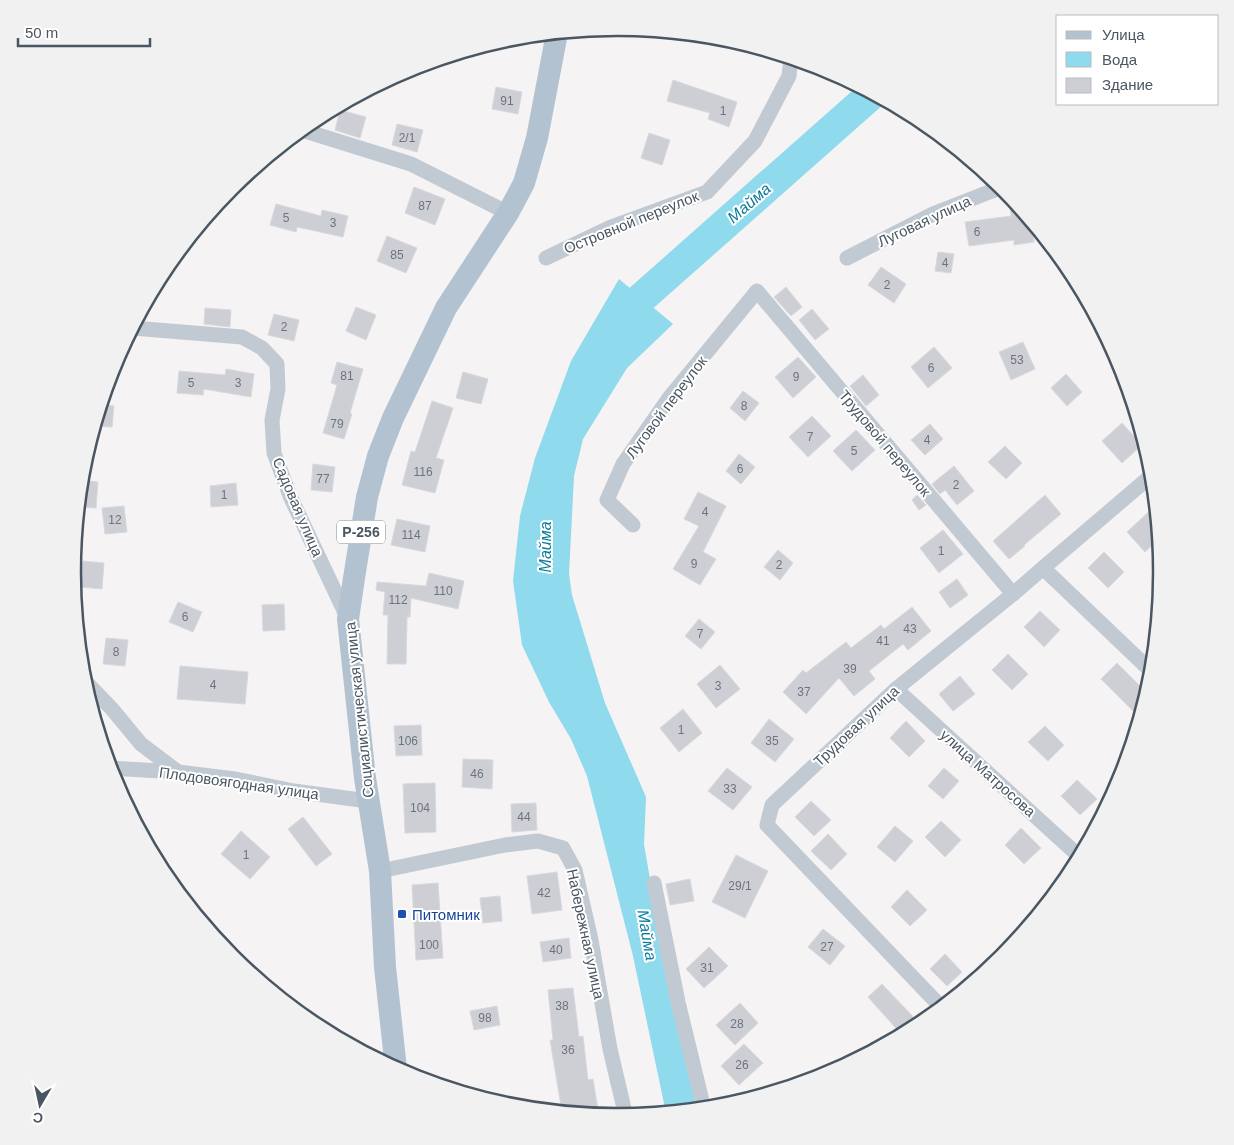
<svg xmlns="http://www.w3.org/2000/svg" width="1234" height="1145" viewBox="0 0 1234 1145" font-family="Arial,sans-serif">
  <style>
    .water { fill: #90daee }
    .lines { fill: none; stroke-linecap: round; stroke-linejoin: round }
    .river { stroke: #90daee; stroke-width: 31 }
    .building { fill: #cdcfd5; stroke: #d7d9de }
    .street { stroke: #c1cad2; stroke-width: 15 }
    .primary { stroke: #b3c2d1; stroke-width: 22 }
    .transit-dot { fill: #1a4fb4; stroke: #fff; stroke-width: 2 }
    .labels { text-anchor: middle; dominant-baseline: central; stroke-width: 4; stroke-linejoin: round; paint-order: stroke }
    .number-label { font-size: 12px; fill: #6b747e }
    .shield { fill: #fff; stroke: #808990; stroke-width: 1 }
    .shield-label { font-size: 14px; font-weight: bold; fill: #4a5661 }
    .street-label { font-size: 15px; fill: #4a5661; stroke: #fff }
    .transit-label { font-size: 15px; fill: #164399; stroke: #fff; text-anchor: start }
    .water-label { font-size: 16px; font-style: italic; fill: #0c7c9b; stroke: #fff }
    .rim { fill: none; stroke: #4a5661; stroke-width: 2.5 }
  </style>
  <rect width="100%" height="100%" fill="#f5f3f3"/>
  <path class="water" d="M619,279L673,324L627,368L583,439L574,476L569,574L572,595L605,703L646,797L644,844L671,1003L700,1109L666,1113L633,956L587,776L571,739L549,702L522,645L513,581L520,516L535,458L571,361Z"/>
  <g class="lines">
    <path class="river" d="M612,329L620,317L872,94"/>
  </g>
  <g class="building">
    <path d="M673,80L737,102L729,127L708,119L710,113L667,101Z"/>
    <path d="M496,87L522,92L518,114L492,109Z"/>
    <path d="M340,110L366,117L360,138L335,130Z"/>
    <path d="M397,124L423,130L417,152L392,145Z"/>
    <path d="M649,133L670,140L662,165L641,158Z"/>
    <path d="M414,187L445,199L435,225L405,213Z"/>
    <path d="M1009,195L1032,224L1034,242L1014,245V240L969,246L965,222L1011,216Z"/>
    <path d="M276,204L321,216L322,210L348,216L343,237L297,227L296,232L270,225Z"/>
    <path d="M387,236L417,248L406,273L377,261Z"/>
    <path d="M938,252L954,254L951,273L935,271Z"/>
    <path d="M881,267L906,284L894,303L868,285Z"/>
    <path d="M786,287L802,307L791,316L774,297Z"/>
    <path d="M356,307L376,315L366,340L346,331Z"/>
    <path d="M205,308L231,310L230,327L204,324Z"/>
    <path d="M812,309L829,329L815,340L799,320Z"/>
    <path d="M274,314L299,320L294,341L268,335Z"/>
    <path d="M1023,342L1035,369L1011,380L999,352Z"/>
    <path d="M934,347L952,368L928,388L911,367Z"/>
    <path d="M798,357L816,377L793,398L775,377Z"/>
    <path d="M337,362L363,369L350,413L352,414L344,439L323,433L337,385L331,383Z"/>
    <path d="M226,369L254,374L251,397L204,389L203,395L177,393L179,371L225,375Z"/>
    <path d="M463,372L488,379L481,404L456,398Z"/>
    <path d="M1066,374L1082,392L1067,406L1051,388Z"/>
    <path d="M863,375L879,395L866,406L850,386Z"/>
    <path d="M743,391L759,403L745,421L730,408Z"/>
    <path d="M432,401L453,408L436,458L444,460L435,493L402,485L411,451L415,452Z"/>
    <path d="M101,405L114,406L112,427L95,426Z"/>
    <path d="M812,416L831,436L808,457L789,437Z"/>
    <path d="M1122,423L1142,445L1122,463L1102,441Z"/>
    <path d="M930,424L943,439L925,455L911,440Z"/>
    <path d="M856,430L875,450L852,471L833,451Z"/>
    <path d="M1005,446L1022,463L1006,479L988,462Z"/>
    <path d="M739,454L755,467L741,484L726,471Z"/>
    <path d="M313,464L335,467L332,492L311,490Z"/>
    <path d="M954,466L974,491L957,505L945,490L940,494L932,484Z"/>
    <path d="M81,480L98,482L96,508L78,507Z"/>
    <path d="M236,483L238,505L211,507L210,486Z"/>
    <path d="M698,492L726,506L703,552L716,559L700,585L673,569L699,526L684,519Z"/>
    <path d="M917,495L926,505L919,510L912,500Z"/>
    <path d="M1045,495L1061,514L1024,545L1025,546L1009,559L993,541Z"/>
    <path d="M124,506L127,532L105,534L102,508Z"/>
    <path d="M1155,506L1159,539L1145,552L1127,532Z"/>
    <path d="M397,519L430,526L425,552L391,545Z"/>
    <path d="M943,530L963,554L939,573L920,548Z"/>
    <path d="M778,550L793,563L780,580L764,567Z"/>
    <path d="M1104,552L1124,572L1108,588L1088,568Z"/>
    <path d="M83,561L104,563L102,589L80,587Z"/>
    <path d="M429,573L464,581L458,609L411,598L410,617H407L406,664H387L388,615H383L385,592L376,590L377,582L426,586Z"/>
    <path d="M957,579L968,595L950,608L939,592Z"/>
    <path d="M178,602L202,612L193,632L169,622Z"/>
    <path d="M284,604L285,630L263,631L262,605Z"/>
    <path d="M912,607L931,631L908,650L903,644L869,671L875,679L854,696L839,678L806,714L783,692L803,670L806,673L846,642L851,648L881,625L884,629Z"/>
    <path d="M1040,611L1060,630L1044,647L1024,627Z"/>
    <path d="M699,619L715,632L701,649L685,636Z"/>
    <path d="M106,638L128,640L125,666L103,664Z"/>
    <path d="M1008,654L1028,674L1012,690L992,670Z"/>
    <path d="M1117,663L1147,693L1140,718L1101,679Z"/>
    <path d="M720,665L740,689L716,708L697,684Z"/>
    <path d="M180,666L248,672L245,704L177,699Z"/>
    <path d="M960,676L975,694L953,711L939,694Z"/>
    <path d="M683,709L702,733L679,752L660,728Z"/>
    <path d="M769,719L794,739L775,762L751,743Z"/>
    <path d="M906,721L925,741L909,757L890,738Z"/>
    <path d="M421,725L422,755L396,756L394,726Z"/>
    <path d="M1045,726L1064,745L1048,761L1028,742Z"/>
    <path d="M463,759L493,760L492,789L462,787Z"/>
    <path d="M727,768L752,787L733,810L708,791Z"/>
    <path d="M944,768L959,781L943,799L928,786Z"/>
    <path d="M1077,780L1097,799L1080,815L1061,796Z"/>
    <path d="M435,783L436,832L405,833L403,784Z"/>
    <path d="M811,801L831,820L814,836L795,817Z"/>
    <path d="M536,803L537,830L512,832L511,804Z"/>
    <path d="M303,817L332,854L316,866L288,829Z"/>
    <path d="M941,821L961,840L945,857L925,837Z"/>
    <path d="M895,826L913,841L895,862L877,847Z"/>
    <path d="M1021,828L1041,848L1024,864L1005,845Z"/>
    <path d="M241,831L270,857L250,879L221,854Z"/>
    <path d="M828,834L847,854L831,870L811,851Z"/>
    <path d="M736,855L768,871L745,918L712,902Z"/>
    <path d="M557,872L562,910L532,914L527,876Z"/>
    <path d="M690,879L694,901L670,905L666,884Z"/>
    <path d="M438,883L443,958L416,960L412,885Z"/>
    <path d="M907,890L927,910L910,926L891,907Z"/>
    <path d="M500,896L502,921L483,923L480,898Z"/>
    <path d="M823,929L845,946L830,965L808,947Z"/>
    <path d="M569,938L571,958L543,962L540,942Z"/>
    <path d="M709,947L728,966L704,988L686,969Z"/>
    <path d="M945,954L962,972L947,986L930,969Z"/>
    <path d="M882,984L921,1025L902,1035L868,997Z"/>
    <path d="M573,988L579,1037L583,1036L588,1080L593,1079L599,1116L562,1112L550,1040H553L548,990Z"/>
    <path d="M740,1003L758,1023L735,1045L716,1025Z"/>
    <path d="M497,1006L500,1025L474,1030L470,1011Z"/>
    <path d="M744,1044L763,1063L739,1085L721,1066Z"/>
  </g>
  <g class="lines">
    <g class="street">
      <path d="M302,130L411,164L508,213"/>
      <path d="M546,258L611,227L707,192L755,141L789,76L791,58"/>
      <path d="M847,258L933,214L1002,187"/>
      <path d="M133,328L242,337L262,348L277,364L278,389L272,420L274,453L290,496L348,619"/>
      <path d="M633,525L607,500L623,464L669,398L757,291L1013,594"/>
      <path d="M1043,568L1152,672"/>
      <path d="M82,678L112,709L141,744L178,772"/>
      <path d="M896,689L1080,857"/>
      <path d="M109,768L178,772L235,779L294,791L368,801"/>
      <path d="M380,871L505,845L538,841L563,848L575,870L591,940L610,1049L626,1117"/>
      <path d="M654,883L678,1002L704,1109"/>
      <path d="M942,1008L767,825L772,805L896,689L1013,594L1043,568L1152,475"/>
    </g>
    <path class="primary" d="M396,1069L385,967L380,871L365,778L348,619L354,578L367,497L378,456L393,418L446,308L508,213L524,183L537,138L557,33"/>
  </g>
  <rect class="transit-dot" x="397" y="909" width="10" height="10" rx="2.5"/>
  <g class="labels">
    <g class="number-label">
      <text x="507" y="101">91</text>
      <text x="723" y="111">1</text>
      <text x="407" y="138">2/1</text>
      <text x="425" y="206">87</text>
      <text x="286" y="218">5</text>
      <text x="333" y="223">3</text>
      <text x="977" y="232">6</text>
      <text x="397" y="255">85</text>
      <text x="945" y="263">4</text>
      <text x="887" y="285">2</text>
      <text x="284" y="327">2</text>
      <text x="1017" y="360">53</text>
      <text x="931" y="368">6</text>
      <text x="347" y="376">81</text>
      <text x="796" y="377">9</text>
      <text x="191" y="383">5</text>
      <text x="238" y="383">3</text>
      <text x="744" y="406">8</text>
      <text x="337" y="424">79</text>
      <text x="810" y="437">7</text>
      <text x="927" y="440">4</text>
      <text x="854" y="451">5</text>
      <text x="740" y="469">6</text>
      <text x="423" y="472">116</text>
      <text x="323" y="479">77</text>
      <text x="956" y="485">2</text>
      <text x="224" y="495">1</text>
      <text x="705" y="512">4</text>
      <text x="115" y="520">12</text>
      <text x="411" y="535">114</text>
      <text x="941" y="551">1</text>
      <text x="694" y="564">9</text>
      <text x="779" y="565">2</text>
      <text x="443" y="591">110</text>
      <text x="398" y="600">112</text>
      <text x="185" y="617">6</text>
      <text x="910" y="629">43</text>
      <text x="700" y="634">7</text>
      <text x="883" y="641">41</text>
      <text x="116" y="652">8</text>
      <text x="850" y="669">39</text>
      <text x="213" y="685">4</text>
      <text x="718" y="686">3</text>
      <text x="804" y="692">37</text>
      <text x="681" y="730">1</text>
      <text x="408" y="741">106</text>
      <text x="772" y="741">35</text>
      <text x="477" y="774">46</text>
      <text x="730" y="789">33</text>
      <text x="420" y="808">104</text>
      <text x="524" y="817">44</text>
      <text x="246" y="855">1</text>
      <text x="740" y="886">29/1</text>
      <text x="544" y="893">42</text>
      <text x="429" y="945">100</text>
      <text x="827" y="947">27</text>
      <text x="556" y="950">40</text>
      <text x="707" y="968">31</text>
      <text x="562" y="1006">38</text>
      <text x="485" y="1018">98</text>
      <text x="737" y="1024">28</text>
      <text x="568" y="1050">36</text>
      <text x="742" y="1065">26</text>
    </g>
    <rect class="shield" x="337" y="520.5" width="48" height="23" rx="4"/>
    <g class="shield-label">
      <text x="361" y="532">Р-256</text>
    </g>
    <g class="street-label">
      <text transform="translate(924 221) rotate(-25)">Луговая улица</text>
      <text transform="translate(631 222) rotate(-22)">Островной переулок</text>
      <text transform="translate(666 407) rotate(-53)">Луговой переулок</text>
      <text transform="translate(885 443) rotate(50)">Трудовой переулок</text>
      <text transform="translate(298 507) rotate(67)">Садовая улица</text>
      <text transform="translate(359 710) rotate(-96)">Социалистическая улица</text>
      <text transform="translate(856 726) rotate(-43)">Трудовая улица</text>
      <text transform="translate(988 773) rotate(42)">улица Матросова</text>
      <text transform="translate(239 783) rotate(8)">Плодовоягодная улица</text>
      <text transform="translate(586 934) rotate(78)">Набережная улица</text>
    </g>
    <g class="transit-label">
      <text x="412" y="914">Питомник</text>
    </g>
    <g class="water-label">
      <text transform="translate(749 203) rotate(-41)">Майма</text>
      <text transform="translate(545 547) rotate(-90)">Майма</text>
      <text transform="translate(647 935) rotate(80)">Майма</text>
    </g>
  </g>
  <path d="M0 0H1234V1145H0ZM81 572a536 536 0 1 1 1072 0a536 536 0 1 1-1072 0Z" fill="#f1f1f2" fill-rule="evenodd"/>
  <path class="rim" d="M81 572a536 536 0 1 1 1072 0a536 536 0 1 1-1072 0Z"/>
  <rect x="1056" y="15" width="162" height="90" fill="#ffffff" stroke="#b7bbc0"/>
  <rect x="1066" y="31" width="25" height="8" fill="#b3c2d1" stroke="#b7bbc0"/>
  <text x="1102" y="40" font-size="15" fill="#4a5661">Улица</text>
  <rect x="1066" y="52" width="25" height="15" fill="#90daee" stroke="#b7bbc0"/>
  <text x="1102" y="65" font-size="15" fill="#4a5661">Вода</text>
  <rect x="1066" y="78" width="25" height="15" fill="#cdcfd5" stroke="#b7bbc0"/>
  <text x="1102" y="90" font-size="15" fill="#4a5661">Здание</text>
  <g transform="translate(40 1105) rotate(189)" stroke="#ffffff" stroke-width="4" paint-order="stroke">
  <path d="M0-4L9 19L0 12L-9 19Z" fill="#4a5661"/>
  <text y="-8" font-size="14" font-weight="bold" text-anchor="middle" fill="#4a5661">С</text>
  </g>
  <path d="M18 38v8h132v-8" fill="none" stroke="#4a5661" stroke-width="2.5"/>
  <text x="25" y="38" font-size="15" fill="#4a5661" stroke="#ffffff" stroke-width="4" paint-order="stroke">50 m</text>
</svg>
